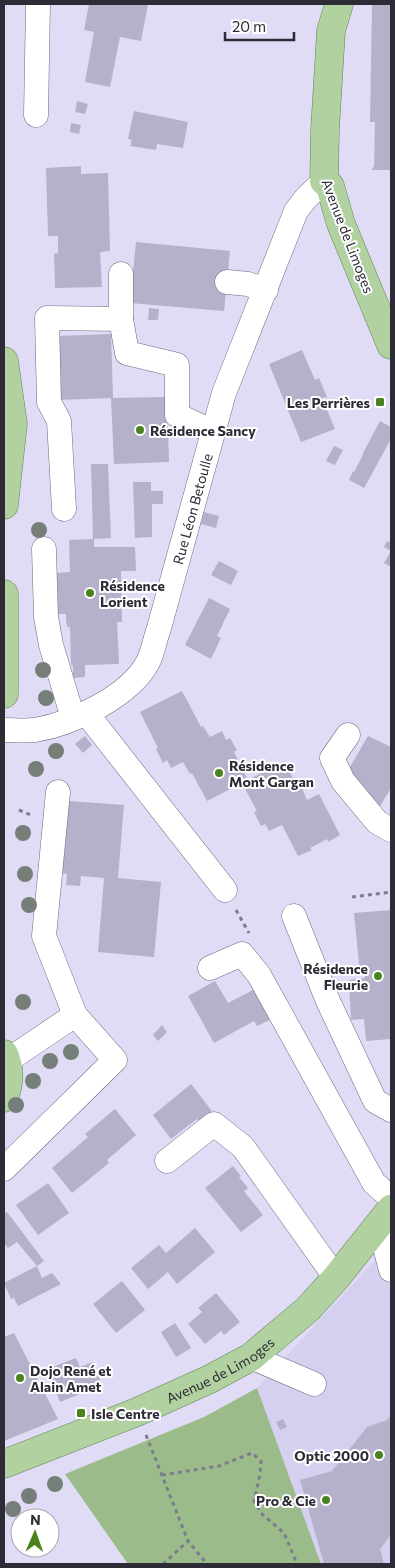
<svg xmlns="http://www.w3.org/2000/svg" width="395" height="1568" viewBox="0 0 395 1568" font-family="Commissioner,sans-serif">
  <style>
    .built { fill: #d6d0f0 }
    .green { fill: #9bbc8a }
    .building { fill: #b5b1ca }
    .lines { fill: none; stroke-linecap: round; stroke-linejoin: round }
    .minor-casing { stroke: #6d6980; stroke-width: 25 }
    .major-casing { stroke: #628352; stroke-width: 29 }
    .path { stroke: #7e7b8d; stroke-width: 3; stroke-dasharray: 4 4; stroke-linecap: butt }
    .minor { stroke: #fff; stroke-width: 24 }
    .major { stroke: #b2d1a1; stroke-width: 28 }
    .tree { fill: #757e78 }
    .poi-dot { fill: #4a831e; stroke: #fff; stroke-width: 2 }
    .labels { text-anchor: middle; dominant-baseline: central; stroke-width: 4; stroke-linejoin: round; paint-order: stroke }
    .street-label { font-size: 14px; fill: #2d2b35; stroke: #fff }
    .poi-label { font-size: 14px; font-weight: bold; fill: #2d2b35; stroke: #fff; text-anchor: start }
  </style>
  <rect width="100%" height="100%" fill="#e0dcf6"/>
  <path class="built" d="M391,1243V1564H321L257,1388Z"/>
  <path class="green" d="M257,1388L321,1564H128L65,1474L204,1417Z"/>
  <g class="building">
    <path d="M89,4H148L141,41L120,37L110,87L85,82L94,32L84,30Z"/>
    <path d="M372,4H391V170H372L373,167H374L375,122H370Z"/>
    <path d="M77,101L88,104L85,114L75,112Z"/>
    <path d="M134,111L188,122L183,148L157,144L156,150L130,146L132,140L128,139Z"/>
    <path d="M71,123L81,125L79,134L70,132Z"/>
    <path d="M81,166V174L108,173L110,251L100,252L102,287L55,288L54,254L58,253V236H48L46,168Z"/>
    <path d="M136,242L230,251L224,311L130,303Z"/>
    <path d="M149,308L159,309L158,320H148Z"/>
    <path d="M111,334L113,398L56,400L55,336Z"/>
    <path d="M302,350L315,380L319,378L327,397L322,398L335,429L301,442L269,364Z"/>
    <path d="M167,397L169,462L114,464L111,398Z"/>
    <path d="M380,421L391,427V439L364,488L349,480L353,471L354,472L363,455H362Z"/>
    <path d="M334,446L343,450L335,465L326,461Z"/>
    <path d="M91,464H108L111,538L94,539V547H135L136,571H121L122,622H117L119,664L85,665V677L73,678V665H71L70,627H67V623H66V614H58L57,573L70,572L69,540L93,539Z"/>
    <path d="M133,482H151V491H163V504H152V537L135,538Z"/>
    <path d="M204,512L219,516L216,528L201,524Z"/>
    <path d="M387,541L391,543V567L384,563L391,551L384,547Z"/>
    <path d="M219,561L238,571L231,585L211,575Z"/>
    <path d="M209,598L230,609L217,636L221,638L211,659L185,645Z"/>
    <path d="M182,691L201,727L203,726L210,737L222,731L226,740L230,738L237,750L234,752L248,780L284,761L299,790L302,788L307,800L319,794L340,835L328,842L327,839L310,848L312,850L298,856L282,825L269,831L265,824L261,826L254,812L257,811L242,783L207,801L192,773L190,774L183,762L171,768L167,760L163,763L156,749L158,748L140,712Z"/>
    <path d="M85,736L92,745L83,753L75,744Z"/>
    <path d="M368,736L391,747V788L376,813L347,772Z"/>
    <path d="M68,801L124,805L118,878L161,882L154,957L98,952L104,878L81,876L80,886L66,885L67,874L62,873Z"/>
    <path d="M391,910V1039L366,1041L364,1019L351,1020L349,980L365,978V973H360L354,913Z"/>
    <path d="M215,981L228,1003L255,989L272,1019L257,1026L254,1021L214,1043L188,996Z"/>
    <path d="M162,1025L167,1032L158,1041L153,1035Z"/>
    <path d="M191,1084L212,1111L200,1122L197,1119L171,1139L153,1115Z"/>
    <path d="M115,1109L136,1135L107,1160L109,1163L72,1193L52,1168L88,1137L85,1134Z"/>
    <path d="M233,1166L241,1176L239,1177L248,1188L244,1191L263,1215L241,1232L205,1188Z"/>
    <path d="M48,1183L69,1213L38,1235L16,1205Z"/>
    <path d="M7,1212L44,1261L37,1266L17,1242L8,1248L4,1243V1214Z"/>
    <path d="M195,1228L215,1252L177,1284L168,1272L148,1289L131,1268L159,1245L166,1253Z"/>
    <path d="M37,1266L42,1278L52,1273L61,1284L18,1306L14,1298L11,1299L4,1283Z"/>
    <path d="M122,1281L145,1310L116,1333L93,1304Z"/>
    <path d="M216,1293L240,1322L224,1335L221,1331L205,1344L188,1324L202,1312L198,1308Z"/>
    <path d="M175,1323L191,1348L176,1357L161,1332Z"/>
    <path d="M14,1333L58,1419L4,1441V1337Z"/>
    <path d="M76,1358L80,1367L93,1362L102,1385L60,1402L47,1369Z"/>
    <path d="M391,1415V1535L380,1549L384,1564H324L300,1480L332,1471L367,1427L387,1420Z"/>
    <path d="M283,1419L287,1427L280,1430L276,1422Z"/>
  </g>
  <g class="lines">
    <defs>
      <g id="minor">
        <path d="M36,115L38,4"/>
        <path d="M227,282L248,284L266,290"/>
        <path d="M121,319V274"/>
        <path d="M64,509L59,421L49,402L47,318L121,319L127,353L177,365V415L213,432"/>
        <path d="M44,549L46,617L51,645L73,718"/>
        <path d="M87,714L225,890"/>
        <path id="s1" d="M4,730C14,730 25,731 35,730C72,724 130,696 148,662C153,652 155,639 159,628L224,393L296,211L306,198L324,181"/>
        <path d="M348,735L332,758L343,781L377,822L391,830"/>
        <path d="M58,792L44,936L75,1015"/>
        <path d="M294,916L328,1001L375,1101L391,1110"/>
        <path d="M210,968L242,954L259,975L374,1183L391,1198"/>
        <path d="M167,1161L214,1124L243,1147L336,1278"/>
        <path d="M4,1169L115,1060L75,1015L7,1061"/>
        <path d="M379,1224L391,1270"/>
        <path d="M251,1357L314,1384"/>
      </g>
      <g id="major">
        <path d="M339,4L331,31L325,130L324,181L330,186L341,224L391,345"/>
        <path d="M4,361L13,424L4,505"/>
        <path d="M4,594V694"/>
        <path d="M4,1054C10,1068 10,1083 4,1098"/>
        <path id="s2" d="M4,1464L137,1412L210,1379L251,1357L308,1309L336,1278L391,1209"/>
      </g>
    </defs>
    <use href="#minor" class="minor-casing"/>
    <use href="#major" class="major-casing"/>
    <g class="path">
      <path d="M19,810L33,816"/>
      <path d="M352,897L391,892"/>
      <path d="M236,910L249,933"/>
      <path d="M146,1435L188,1541L207,1564"/>
      <path d="M162,1475L219,1466L252,1453L261,1461L260,1474L254,1501L262,1514L284,1533L295,1559L294,1564"/>
      <path d="M163,1564L188,1541"/>
    </g>
    <use href="#minor" class="minor"/>
    <use href="#major" class="major"/>
  </g>
  <g class="tree">
    <circle cx="39" cy="530" r="8"/>
    <circle cx="43" cy="670" r="8"/>
    <circle cx="46" cy="698" r="8"/>
    <circle cx="56" cy="751" r="8"/>
    <circle cx="36" cy="769" r="8"/>
    <circle cx="23" cy="833" r="8"/>
    <circle cx="25" cy="874" r="8"/>
    <circle cx="29" cy="905" r="8"/>
    <circle cx="23" cy="1002" r="8"/>
    <circle cx="71" cy="1052" r="8"/>
    <circle cx="50" cy="1061" r="8"/>
    <circle cx="33" cy="1081" r="8"/>
    <circle cx="16" cy="1105" r="8"/>
    <circle cx="55" cy="1484" r="8"/>
    <circle cx="29" cy="1496" r="8"/>
    <circle cx="13" cy="1509" r="8"/>
  </g>
  <g class="poi-dot">
    <rect x="375" y="397" width="10" height="10" rx="2.5"/>
    <circle cx="140" cy="430" r="5"/>
    <circle cx="90" cy="593" r="5"/>
    <circle cx="219" cy="773" r="5"/>
    <circle cx="378" cy="976" r="5"/>
    <circle cx="20" cy="1378" r="5"/>
    <rect x="76" y="1408" width="10" height="10" rx="2.5"/>
    <circle cx="379" cy="1455" r="5"/>
    <circle cx="326" cy="1500" r="5"/>
  </g>
  <g class="labels">
    <g class="street-label">
      <text transform="translate(348 236) rotate(69)">Avenue de Limoges</text>
      <text stroke="none"><textPath href="#s1" startOffset="326">Rue Léon Betoulle</textPath></text>
      <text stroke="none"><textPath href="#s2" startOffset="236">Avenue de Limoges</textPath></text>
    </g>
    <g class="poi-label">
      <text x="370" y="402" text-anchor="end">Les Perrières</text>
      <text x="150" y="430">Résidence Sancy</text>
      <text x="100" y="585">Résidence<tspan x="100" dy="16">Lorient</tspan></text>
      <text x="229" y="765">Résidence<tspan x="229" dy="16">Mont Gargan</tspan></text>
      <text x="368" y="968" text-anchor="end">Résidence<tspan x="368" dy="16">Fleurie</tspan></text>
      <text x="30" y="1370">Dojo René et<tspan x="30" dy="16">Alain Amet</tspan></text>
      <text x="91" y="1413">Isle Centre</text>
      <text x="369" y="1455" text-anchor="end">Optic 2000</text>
      <text x="316" y="1500" text-anchor="end">Pro &amp; Cie</text>
    </g>
  </g>
  <rect width="395" height="1568" fill="none" stroke="#2d2b35" stroke-width="10"/>
  <g transform="translate(35 1533) rotate(2)"><circle r="24" fill="#ffffff" stroke="#abaaae"/>
  <path d="M0-4L9 19L0 12L-9 19Z" fill="#4a831e"/>
  <text y="-8" font-size="14" font-weight="bold" text-anchor="middle" fill="#2d2b35">N</text>
  </g>
  <path d="M225 32v8h69v-8" fill="none" stroke="#2d2b35" stroke-width="2.5"/>
  <text x="232" y="32" font-size="15" fill="#2d2b35" stroke="#ffffff" stroke-width="4" paint-order="stroke">20 m</text>
</svg>
